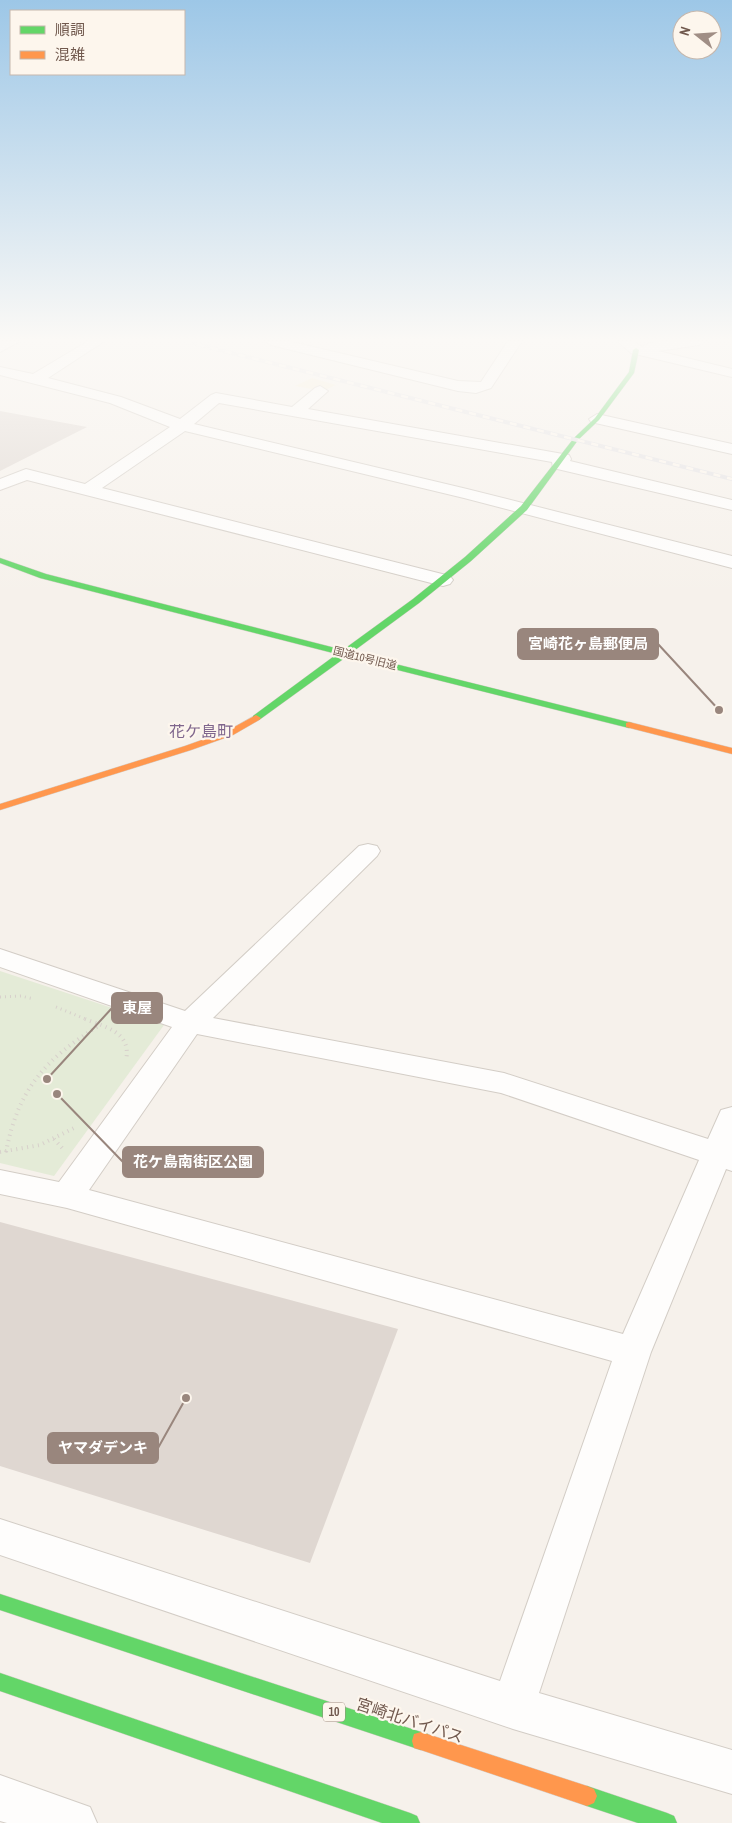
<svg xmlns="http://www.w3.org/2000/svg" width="732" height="1823" viewBox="0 0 732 1823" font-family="'Archivo Narrow','Noto Sans JP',sans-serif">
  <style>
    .green { fill: #e4ebd7 }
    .sand { fill: #f6edd6 }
    .building { fill: #dfd7d1 }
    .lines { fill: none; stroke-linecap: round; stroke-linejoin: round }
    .street-casing { stroke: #d3cdc6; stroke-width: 2 }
    .fast-casing { stroke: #d5cec8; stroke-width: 1 }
    .slow-casing { stroke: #d5cec8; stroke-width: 1 }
    .path-far1 { stroke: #d7d0cb; stroke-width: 3; stroke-dasharray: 1 4; stroke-linecap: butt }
    .path { stroke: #d7d0cb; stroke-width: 4; stroke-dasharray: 1 4.5; stroke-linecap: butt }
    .street { fill: #fefdfc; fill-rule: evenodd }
    .fast { fill: #63d668; fill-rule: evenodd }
    .slow { fill: #ff974d; fill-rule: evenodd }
    .rail-casing { stroke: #e4e2e4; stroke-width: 4 }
    .rail { stroke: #fdf6ed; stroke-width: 2.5; stroke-dasharray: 7; stroke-linecap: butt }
    .labels { text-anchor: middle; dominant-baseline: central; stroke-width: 4.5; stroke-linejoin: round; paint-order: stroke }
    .far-street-label { font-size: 11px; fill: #71594e; stroke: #fdf6ed }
    .shield { fill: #fdf6ed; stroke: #9b887e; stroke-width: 1 }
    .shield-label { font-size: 12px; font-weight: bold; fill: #71594e }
    .quarter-label { font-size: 16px; fill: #7f668d; stroke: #fdf6ed }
    .near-street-label { font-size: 16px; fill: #71594e; stroke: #fdf6ed }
    .leader { fill: none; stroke: #99867d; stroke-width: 2 }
    .callout-dot { fill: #99867d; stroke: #fdf6ed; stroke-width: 2 }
    .callout { fill: #99867d; stroke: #99867d; stroke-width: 2 }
    .callout-label { font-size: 15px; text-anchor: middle; font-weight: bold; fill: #fff }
  </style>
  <rect width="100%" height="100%" fill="#f6f1eb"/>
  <path class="green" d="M0,971L164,1025L54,1176L0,1163Z"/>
  <path class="sand" d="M312,378L336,385L323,391L295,386Z"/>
  <g class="building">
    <path d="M0,411L87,427L0,471Z"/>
    <path d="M0,1222L398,1329L310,1563L0,1466Z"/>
  </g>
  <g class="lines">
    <defs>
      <g id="street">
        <path d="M3,341H20L0,352V342Z"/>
        <path d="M84,341L103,342L48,378L121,397L180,419L211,395L216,393L292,407L315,388L320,386L328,391L308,409L563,454L569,455L571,459L570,461L732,500V510L553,468L552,462L219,403L194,424L467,489L732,556V568L464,498L185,431L102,488L450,576L453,580L450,584L443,586L27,480L0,490V479L26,469L85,484L170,427L110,403L0,375V367L33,374L85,343Z"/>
        <path d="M264,341H288L458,381L481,382L508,341H522L491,388L476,393L458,391L271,345Z"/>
        <path d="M617,341H633L642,347C653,338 691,341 706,341L699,345L658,351L732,369V377L631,353Z"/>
        <path d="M597,414L732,444V454L591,422L589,419Z"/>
        <path d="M368,844L377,846L380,851L377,856L213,1018L504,1073L708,1139L721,1110L732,1107V1171L726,1169L651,1352L539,1693L732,1750V1794L513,1729L0,1555V1519L500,1681L612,1361L67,1208L0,1194V1170L59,1182L172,1027L0,967V949L185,1011L359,846ZM197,1034L501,1093L699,1160L623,1334L89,1190Z"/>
        <path d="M0,1775L90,1807L97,1823H7L0,1821Z"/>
      </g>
      <g id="fast">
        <path d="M636,348L639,350L634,373L599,420L578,440L527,510L471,561L419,603L351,653L632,723V727L629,728L346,657L259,720H253V716L337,654L40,578L0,563V558L46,574L343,650L413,599L465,557L521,506L574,438L595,418L629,372L633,350Z"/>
        <path d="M0,1594L421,1732L428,1734L430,1741L428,1748L421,1750L0,1610Z"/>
        <path d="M0,1673L410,1813L417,1816L420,1823H382L0,1691Z"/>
        <path d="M587,1786L667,1813L674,1816L677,1823H638L587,1806L580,1803L577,1796L580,1789Z"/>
      </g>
      <g id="slow">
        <path d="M256,715L261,718L259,720L233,735L191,750L0,810V804L185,746L227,731Z"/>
        <path d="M629,722L732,748V754L626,727V723Z"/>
        <path d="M421,1732L587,1786L594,1789L597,1796L594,1803L587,1806L421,1750L414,1748L412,1741L414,1734Z"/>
      </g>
    </defs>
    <use href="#street" class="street-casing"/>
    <use href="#fast" class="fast-casing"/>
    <use href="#slow" class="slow-casing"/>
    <g class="path-far1">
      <path d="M0,997L21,996L34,999"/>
      <path d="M56,1007L88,1020"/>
    </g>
    <g class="path">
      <path d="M85,1019C105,1027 132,1032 126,1060"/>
      <path d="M54,1139L64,1150"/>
      <path d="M0,1152L40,1145L76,1127"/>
      <path d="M6,1152C18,1089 46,1058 100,1025"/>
    </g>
    <use href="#street" class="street"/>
    <use href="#fast" class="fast"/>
    <use href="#slow" class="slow"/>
    <defs>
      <path id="rail" d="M184,341L732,479"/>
    </defs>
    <use href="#rail" class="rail-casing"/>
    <use href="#rail" class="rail"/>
  </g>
  <linearGradient id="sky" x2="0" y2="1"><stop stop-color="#9dc7e7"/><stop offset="0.57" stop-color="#fbf9f6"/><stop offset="1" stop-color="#fbf9f6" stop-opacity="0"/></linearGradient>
  <rect width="732" height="596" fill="url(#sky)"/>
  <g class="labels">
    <g class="far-street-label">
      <text transform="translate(365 658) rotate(14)">国道10号旧道</text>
    </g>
    <rect class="shield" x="323" y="1702.5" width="22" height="19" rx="4"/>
    <g class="shield-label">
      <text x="334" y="1712">10</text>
    </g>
    <g class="quarter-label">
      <text x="201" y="731">花ケ島町</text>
    </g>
    <g class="near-street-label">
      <text transform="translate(410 1720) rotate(18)">宮崎北バイパス</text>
    </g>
  </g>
  <path class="leader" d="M719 710L658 644M47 1079L112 1008M57 1094L123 1162M186 1398L158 1448"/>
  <g class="callout-dot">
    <circle cx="719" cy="710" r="5"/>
    <circle cx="47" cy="1079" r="5"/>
    <circle cx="57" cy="1094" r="5"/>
    <circle cx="186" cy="1398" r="5"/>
  </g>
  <g class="callout">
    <rect x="518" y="629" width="140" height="30" rx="5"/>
    <rect x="112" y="993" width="50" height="30" rx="5"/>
    <rect x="123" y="1147" width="140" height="30" rx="5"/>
    <rect x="48" y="1433" width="110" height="30" rx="5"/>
  </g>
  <g class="callout-label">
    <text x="588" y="649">宮崎花ヶ島郵便局</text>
    <text x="137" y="1013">東屋</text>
    <text x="193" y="1167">花ケ島南街区公園</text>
    <text x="103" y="1453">ヤマダデンキ</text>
  </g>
  <rect x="10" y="10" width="175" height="65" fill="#fdf6ed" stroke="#c5b7ad"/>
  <rect x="20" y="26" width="25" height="8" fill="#63d668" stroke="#c5b7ad"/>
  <text x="55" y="35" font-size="15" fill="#71594e">順調</text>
  <rect x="20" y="51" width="25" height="8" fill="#ff974d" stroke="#c5b7ad"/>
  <text x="55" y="60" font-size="15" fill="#71594e">混雑</text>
  <g transform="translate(697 35) rotate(287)"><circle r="24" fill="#fdf6ed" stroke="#c5b7ad"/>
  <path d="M0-4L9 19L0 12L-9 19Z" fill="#a08e85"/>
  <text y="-8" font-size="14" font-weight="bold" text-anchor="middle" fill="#71594e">N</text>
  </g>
</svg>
